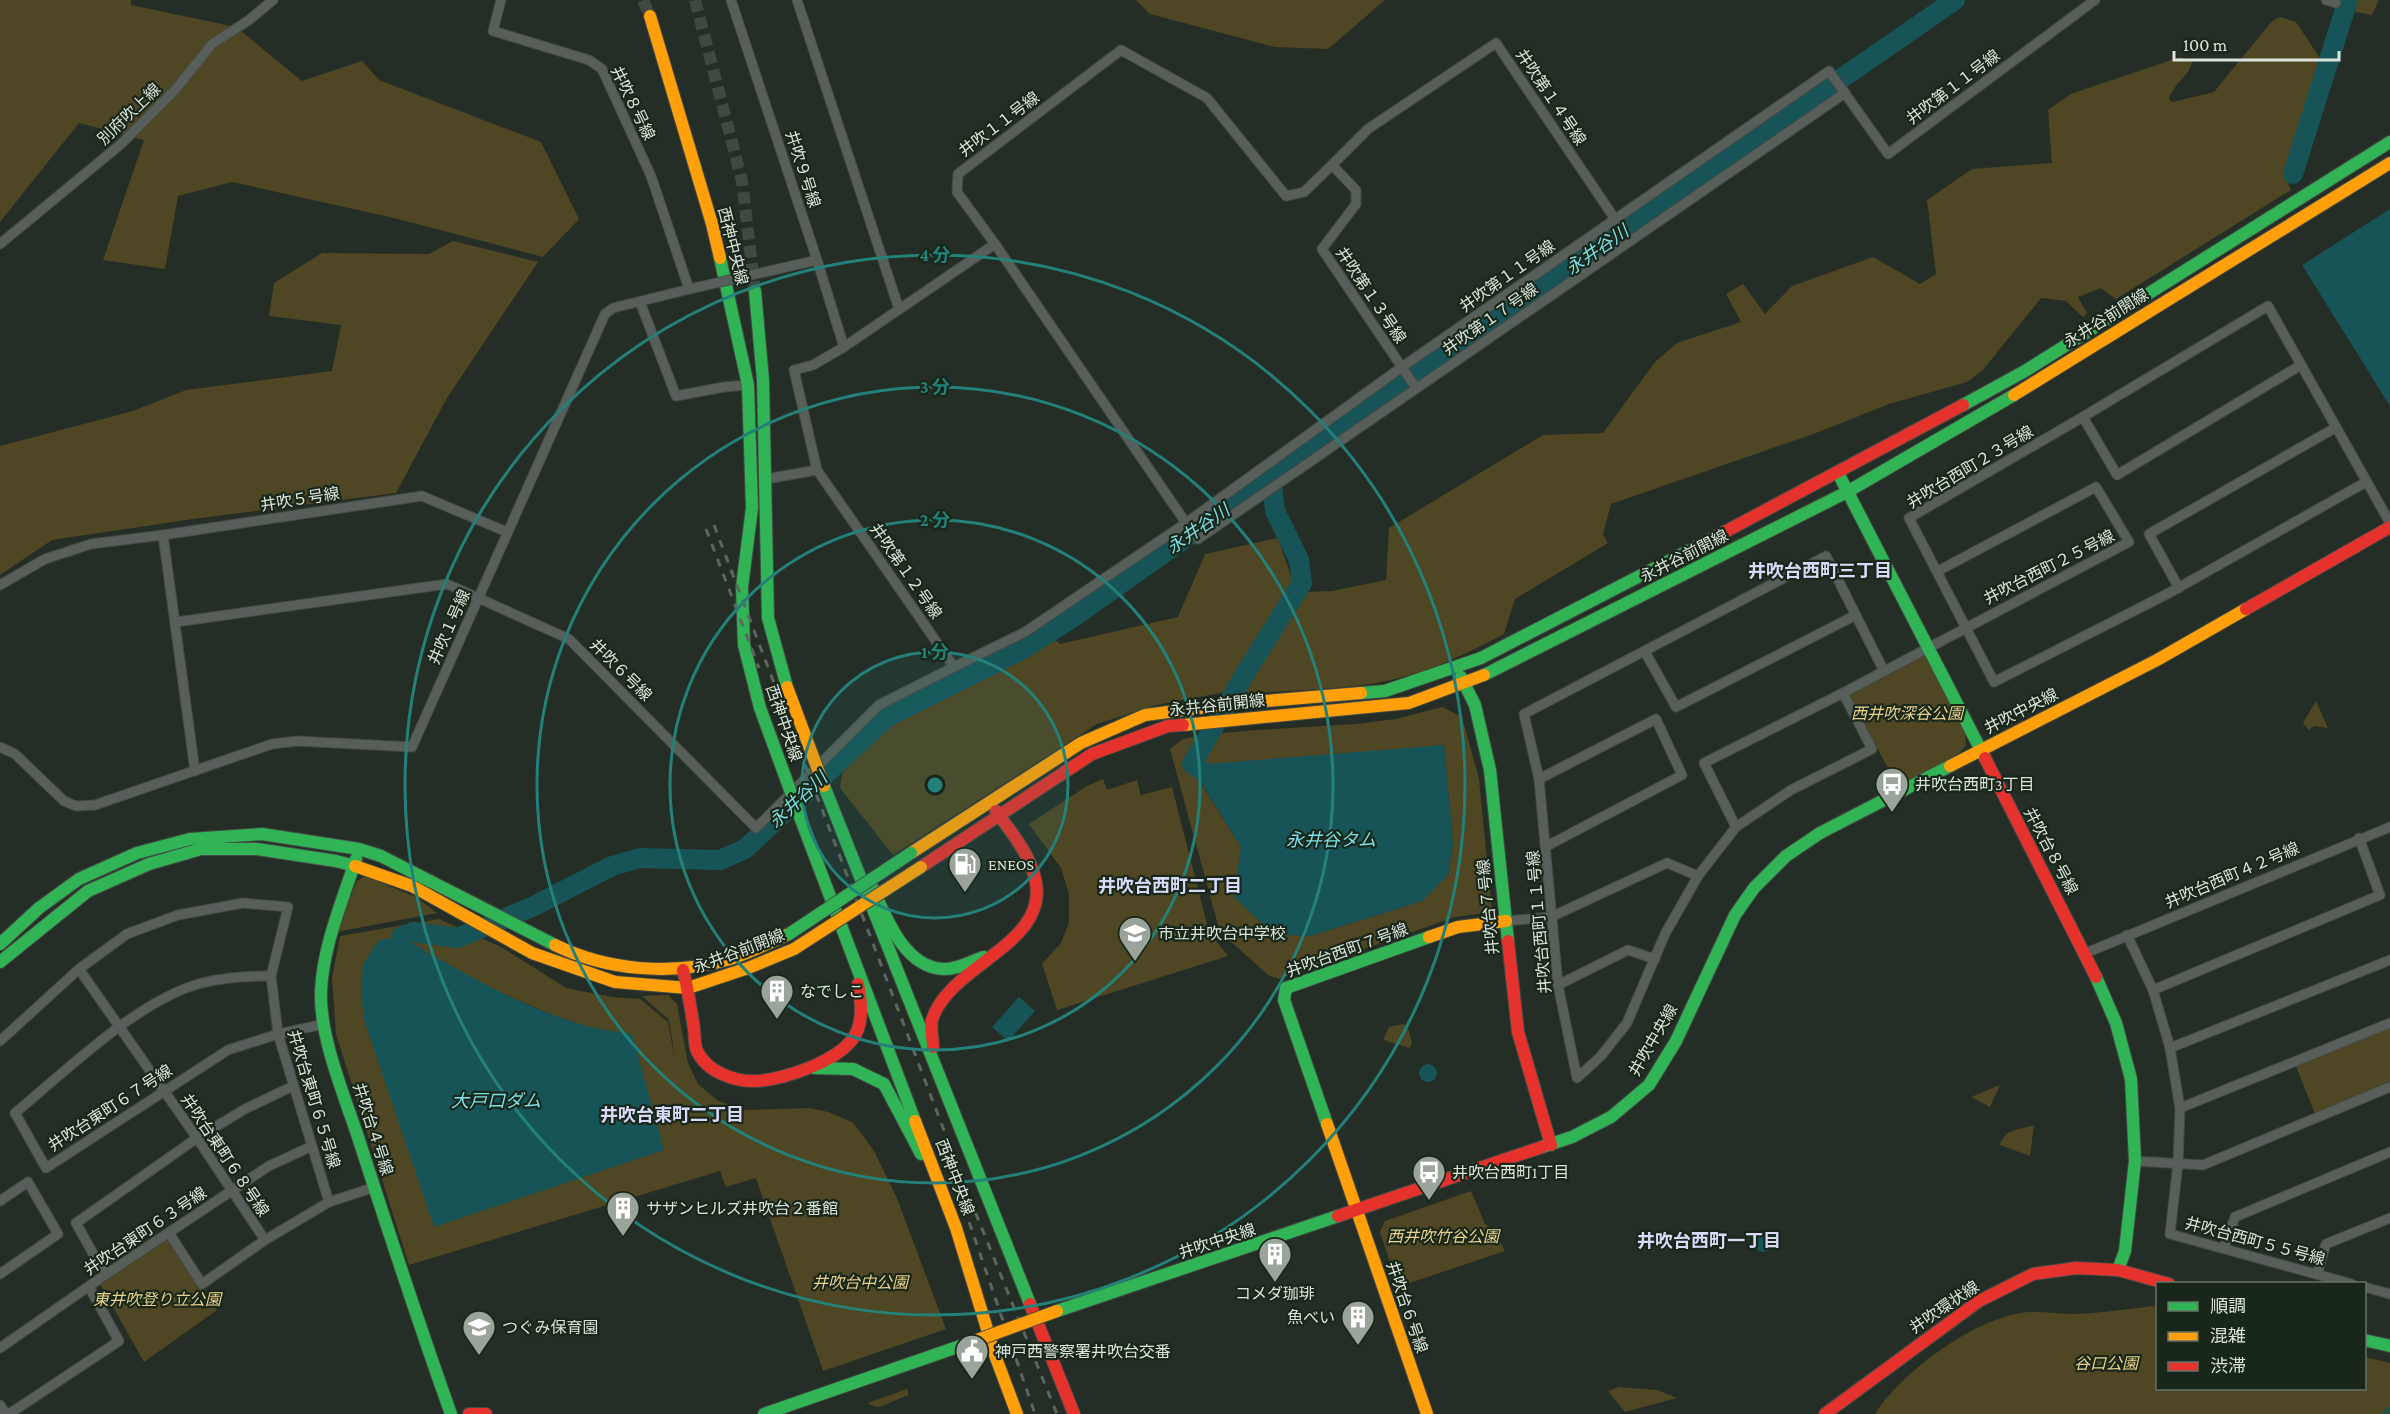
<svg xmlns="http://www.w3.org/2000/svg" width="2390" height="1414" viewBox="0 0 2390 1414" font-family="'Crimson Pro','Noto Sans JP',serif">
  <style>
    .green { fill: #4f4623; fill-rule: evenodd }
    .water { fill: #175458 }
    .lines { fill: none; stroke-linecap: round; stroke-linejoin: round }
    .stream { stroke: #175458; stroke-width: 3 }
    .river { stroke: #175458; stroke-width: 20 }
    .secondary-tunnel { stroke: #3f4941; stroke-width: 12; stroke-dasharray: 12 6; stroke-linecap: butt }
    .street-casing { stroke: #434b44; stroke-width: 11 }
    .fast-casing { stroke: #434b44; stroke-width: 14 }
    .slow-casing { stroke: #434b44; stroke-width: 14 }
    .jam-casing { stroke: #434b44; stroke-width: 14 }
    .street { stroke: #585e59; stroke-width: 9 }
    .fast { stroke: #30b455; stroke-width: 12 }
    .slow { stroke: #ff9f0a; stroke-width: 12 }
    .jam { stroke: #e5322d; stroke-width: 12 }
    .rail { stroke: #5e655f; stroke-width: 3; stroke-dasharray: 8 8; stroke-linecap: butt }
    .street-bridge-casing { stroke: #434b44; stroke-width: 11; stroke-linecap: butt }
    .fast-bridge-casing { stroke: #434b44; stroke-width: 14; stroke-linecap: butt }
    .slow-bridge-casing { stroke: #434b44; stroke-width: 14; stroke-linecap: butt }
    .street-bridge { stroke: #585e59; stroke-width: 9 }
    .fast-bridge { stroke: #30b455; stroke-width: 12 }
    .slow-bridge { stroke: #ff9f0a; stroke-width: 12 }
    .ring { fill: none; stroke: #238179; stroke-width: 3 }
    .labels { text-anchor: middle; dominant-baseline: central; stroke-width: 4.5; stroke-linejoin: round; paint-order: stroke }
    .street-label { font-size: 16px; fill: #dae4da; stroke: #182719 }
    .park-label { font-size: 16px; font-style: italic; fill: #e9d28b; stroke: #182719 }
    .poi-label { font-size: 16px; fill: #dae4da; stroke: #182719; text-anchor: start }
    .water-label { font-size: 18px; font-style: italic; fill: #7bdfe6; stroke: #182719 }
    .neighbourhood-label { font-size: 18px; font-weight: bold; fill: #d8daf7; stroke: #182719 }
    .centre { fill: #238179; stroke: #182719; stroke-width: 3 }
    .ring-label { font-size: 18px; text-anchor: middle; font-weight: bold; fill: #238179; stroke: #182719; stroke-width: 4.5; stroke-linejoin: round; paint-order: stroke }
  </style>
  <rect width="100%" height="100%" fill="#242e26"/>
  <g class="green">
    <path d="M0,0H131V5L236,27L302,81L362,61L379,80L541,142L579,219L543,257L394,218L232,182L178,196L165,269L103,260L144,140L79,123L0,222Z"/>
    <path d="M1136,0H1385L1328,49L1275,47L1150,14Z"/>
    <path d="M2354,0H2379L2372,15L2355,12Z"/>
    <path d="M2280,17L2296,22L2323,63L2286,178L2291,190L2116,299L2101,288L2078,297L2087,313L2083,317L2066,301L2041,298L1982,371L1967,382L1889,404L1816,433L1611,504L1603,534L1608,543L1515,599L1504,634C1477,648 1450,662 1420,672C1364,691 1300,689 1242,694L1303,592L1332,591L1386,580L1389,528L1543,435L1603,433L1655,362L1677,343L1741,322L1726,294L1743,284L1765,314L1792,286L1873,257L1920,284L1936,274L1927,200L1972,169L2052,163L2048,110L2071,94L2180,57L2192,61C2190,77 2173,83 2169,99L2172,102L2177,101L2214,92L2272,21Z"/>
    <path d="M453,241L538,262L447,398L396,493L193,519L52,540L0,575V446L133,411L186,390L332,371L341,325L269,316L274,283L322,253L429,254Z"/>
    <path d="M1278,538L1294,585L1226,692L1156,705L1097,724L893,855L840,788L842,773L887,723L1012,662L1053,638L1060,644L1178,617L1205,554Z"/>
    <path d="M1925,655L1965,731L1966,746L1954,758L1899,788L1849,696Z"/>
    <path d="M2316,701L2328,728L2314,726L2309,730L2303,723Z"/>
    <path d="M1442,707L1462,717L1479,779L1492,912L1455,917L1279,979L1268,975L1220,932L1170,749L1183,739L1211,734L1256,730L1356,724L1396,719ZM1444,746L1453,844L1448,875L1422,901L1310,936L1287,935L1235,897L1241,847L1199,780L1204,772Z"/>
    <path d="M1103,779L1107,790L1137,780L1141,795L1172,787L1209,932L1228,956L1057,1010L1042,964L1061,943L1069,923V894L1061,868L1029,824L1087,786Z"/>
    <path d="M365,876L416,897L437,913L336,932L357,881Z"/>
    <path d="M439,919L503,948L566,988L612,997L640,999L668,1022L676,1066L669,1020L642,996L668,995L677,1004L688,1063L698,1084L718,1101L745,1110L810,1108L828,1112L852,1122L862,1134L874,1151L897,1198L946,1329L823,1371L756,1178L726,1187L720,1171L409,1265L336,1034L332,978L340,936ZM361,991L504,994L550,1014L588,1027Z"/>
    <path d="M1403,1024L1407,1026L1412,1042L1410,1048L1383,1040L1389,1027Z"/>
    <path d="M2390,1027V1083L2315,1114L2296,1066Z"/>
    <path d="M2000,1085L1990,1107L1971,1097Z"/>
    <path d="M2034,1125L2030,1156L2000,1145C2005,1128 2020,1130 2034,1125Z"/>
    <path d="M1471,1191L1485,1224L1494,1230L1505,1251L1398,1287L1380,1232L1385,1221Z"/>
    <path d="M168,1238L217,1310L144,1362L100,1284Z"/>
    <path d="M2153,1306L2158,1307V1388H2364L2365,1357L2390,1363V1414H1875C1902,1372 1970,1322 2020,1313C2037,1310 2058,1314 2075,1314C2101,1313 2128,1309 2153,1306Z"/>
    <path d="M1619,1387L1657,1390L1677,1398L1625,1412L1608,1391Z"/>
    <path d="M907,1389L909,1395L879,1407L870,1405L868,1403Z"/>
  </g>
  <g class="water">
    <path d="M2390,209V406L2302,265Z"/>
    <path d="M1444,745L1453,844L1448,875L1422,901L1310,936L1287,935L1265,926L1234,897L1241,847L1199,779L1206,764Z"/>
    <path d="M401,937C461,971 520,1008 587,1026C601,1030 617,1031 632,1034L664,1150L434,1227L364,1020L361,991L363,964L379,940Z"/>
    <path d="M1019,997L1035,1011L1008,1041L992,1027Z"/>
    <circle cx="1428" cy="1073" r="9"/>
    <circle cx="1763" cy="1242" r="10"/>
  </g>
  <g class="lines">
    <path class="stream" d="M2383,1414L2390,1408"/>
    <g class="river">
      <path d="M2293,174L2348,0"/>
      <path d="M1228,781L1204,772L1192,764L1248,669L1302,583L1299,560L1275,511L1271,477"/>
      <path d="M401,937L413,932L457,938L532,907L612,866L640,858L720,860L745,849L887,717L1023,649L1072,618L1580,259L1955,0"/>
    </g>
    <g class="secondary-tunnel">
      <path d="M643,0L650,16"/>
      <path d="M695,0L742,181L755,291"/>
    </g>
    <defs>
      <g id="street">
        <path d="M501,0L493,31L589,60L602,69L651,176L689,289"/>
        <path d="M731,0L817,260L844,347"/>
        <path d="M797,0L899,309"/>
        <path d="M2326,0L2336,3"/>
        <path d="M1332,165L1368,129L1496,43L1615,219"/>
        <path d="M0,244L121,144L175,90L212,44L249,20L273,0"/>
        <path d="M995,244L1186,523L1402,367L1829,71L1888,154L2095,0"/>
        <path d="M765,272L817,260"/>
        <path d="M640,302L676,396L724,387L748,385"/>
        <path d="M1416,388L1322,249L1356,204V190L1332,165L1304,192L1286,196L1207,98L1121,50L958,174L957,192L995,244L844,347L813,365L794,370L817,470L954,667L1025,632L1186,523L1198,539L1845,93"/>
        <path d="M2083,417L2117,475L2301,365"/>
        <path d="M766,479L817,470"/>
        <path d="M2366,482L2169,593L1994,682L1909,518L2076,421L2268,306L2390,523"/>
        <path d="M163,535L195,771"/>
        <path d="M0,585L45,559L91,544L163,535L422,496L507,532"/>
        <path d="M2179,588L2149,534L2335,428"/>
        <path d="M176,622L447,584L569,639L756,828L879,705L954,667"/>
        <path d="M1645,652L1676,707L1856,615"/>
        <path d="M1843,693L1872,749L1791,790L1736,827L1698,876L1665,934L1627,1023L1601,1056L1577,1078L1558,985L1539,779L1524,714L1826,556L1884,671"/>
        <path d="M0,747L15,754L64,801L76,806L95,805L272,744L297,741L412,747L605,314L613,308L694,288"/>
        <path d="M1539,779L1656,719L1682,775L1547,846"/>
        <path d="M1736,827L1704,763L1843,693L2129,542L2096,487L1938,571"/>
        <path d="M1506,921L1551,917L1667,863L1698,876"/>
        <path d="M2127,935L2153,990L2170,1048L2180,1108L2178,1163L2170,1234L2352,1284"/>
        <path d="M2086,953L2390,827"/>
        <path d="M79,969L197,1138L265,1240"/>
        <path d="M271,976C248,976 225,977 202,983C139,999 66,1071 15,1113L46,1168L228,1050L278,1034L324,1024"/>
        <path d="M1558,985L1628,950L1655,959"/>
        <path d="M2153,990L2380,895L2359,838"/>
        <path d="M0,1041L79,969L127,934L178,915L243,903L288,907L271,976L278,1034L329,1202"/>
        <path d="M2170,1048L2390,960"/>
        <path d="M2180,1108L2390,1023"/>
        <path d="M2135,1161L2203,1165L2390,1087"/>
        <path d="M0,1201L28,1182L58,1234L0,1274"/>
        <path d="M169,1233L202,1284L265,1240L329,1202L375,1187"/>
        <path d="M2224,1248L2235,1217L2390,1152"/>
        <path d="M2317,1274L2326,1244L2390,1218"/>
        <path d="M105,1275L76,1223L197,1138L245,1109L293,1086"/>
        <path d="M2364,1287L2390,1294"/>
        <path d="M0,1348L105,1275L269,1166L312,1146"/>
        <path d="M0,1405L6,1414"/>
        <path d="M9,1414L119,1341L89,1287"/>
      </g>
      <g id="fast">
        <path d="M720,258L748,385L752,508L742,587L744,645L760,708"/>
        <path d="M755,291L763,380L768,618L787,687"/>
        <path d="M1963,405L2025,371L2390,142"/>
        <path d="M1838,473L1985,758"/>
        <path d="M1484,675L1847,492L2014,395"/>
        <path d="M1461,677L1475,705L1490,770L1508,941"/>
        <path d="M1361,693L1385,691L1481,658L1717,536"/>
        <path d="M824,786L1030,1304"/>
        <path d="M800,817L915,1121"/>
        <path d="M356,859C342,902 323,946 321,991C319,1035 344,1095 358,1137C388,1230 418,1322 451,1414"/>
        <path d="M872,887C886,917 904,967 943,969C957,970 971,961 984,957"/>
        <path d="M0,944L39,908L79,879L137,853L190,839L262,834L359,849L381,856L555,945"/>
        <path d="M0,962L88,891L149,864L201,849H257L336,861L355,866"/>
        <path d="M2096,977L2116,1023L2131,1079L2135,1161L2125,1251L2118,1270"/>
        <path d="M814,1068L853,1069L884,1084L921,1154"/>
        <path d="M1327,1124L1284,1000L1286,988L1429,937"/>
        <path d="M1542,1147L1572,1137L1611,1117L1649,1085L1676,1041L1735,915L1754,888L1786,856L1820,833L1950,766"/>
        <path d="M1057,1311L1338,1216"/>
        <path d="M2364,1340L2390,1346"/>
        <path d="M764,1414L969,1343"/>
      </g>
      <g id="slow">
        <path d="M650,16L712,224L720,258"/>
        <path d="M2014,395L2390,163"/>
        <path d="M1183,725L1409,703L1484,675"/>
        <path d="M1950,766L2157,660L2246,609"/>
        <path d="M911,853L1081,743L1145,715L1230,704L1361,693"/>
        <path d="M355,866L412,886L532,953L615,982L688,988L748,968L794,949"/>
        <path d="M1429,937L1458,927L1506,921"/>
        <path d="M555,945C608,971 673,976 730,959C750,953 770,942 789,934"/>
        <path d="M915,1121L956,1228L996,1358L1017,1414"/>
        <path d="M1327,1124L1427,1414"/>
      </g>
      <g id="jam">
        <path d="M1717,536L1963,405"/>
        <path d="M2246,609L2390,527"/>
        <path d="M1985,758L2096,977"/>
        <path d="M921,867L1092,754L1168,726L1183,725"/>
        <path d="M1508,941L1518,1032L1551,1145"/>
        <path d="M683,970C688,989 691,1009 694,1029C695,1035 694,1045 697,1051C707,1072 735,1082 756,1081C784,1080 848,1059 858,1029C863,1014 861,999 858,984"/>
        <path d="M933,1047C933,1039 930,1027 932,1020C949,964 1052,944 1035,878C1029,853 1011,832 996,811"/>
        <path d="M1338,1216L1542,1147"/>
        <path d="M1030,1304L1074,1414"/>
        <path d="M469,1414H486"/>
        <path d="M1825,1414L1979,1301L2033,1274L2076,1268L2118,1270L2169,1284"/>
      </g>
    </defs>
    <use href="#street" class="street-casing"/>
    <use href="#fast" class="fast-casing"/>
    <use href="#slow" class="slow-casing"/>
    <use href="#jam" class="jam-casing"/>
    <use href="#street" class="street"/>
    <use href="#fast" class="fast"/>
    <use href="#slow" class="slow"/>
    <use href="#jam" class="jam"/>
    <g class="rail">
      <path d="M714,525L970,1199L1057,1414"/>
      <path d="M706,529L759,668"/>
      <path d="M964,1207L1035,1414"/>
    </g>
    <defs>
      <path id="street-bridge" d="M694,288L765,272"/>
      <g id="fast-bridge">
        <path d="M760,708L800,817"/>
        <path d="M789,934L911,853"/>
      </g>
      <g id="slow-bridge">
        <path d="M787,687L824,786"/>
        <path d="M794,949L921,867"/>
        <path d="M969,1343L1057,1311"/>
      </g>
    </defs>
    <use href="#street-bridge" class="street-bridge-casing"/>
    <use href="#fast-bridge" class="fast-bridge-casing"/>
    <use href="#slow-bridge" class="slow-bridge-casing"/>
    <use href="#street-bridge" class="street-bridge"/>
    <use href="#fast-bridge" class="fast-bridge"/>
    <use href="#slow-bridge" class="slow-bridge"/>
  </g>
  <circle cx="935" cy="785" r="133" fill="#238179" fill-opacity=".12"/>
  <g class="ring">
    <circle cx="935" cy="785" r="133"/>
    <circle cx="935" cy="785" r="265"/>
    <circle cx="935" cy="785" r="398"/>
    <circle cx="935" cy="785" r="530"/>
  </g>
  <defs>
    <symbol id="bus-pin" viewBox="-11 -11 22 30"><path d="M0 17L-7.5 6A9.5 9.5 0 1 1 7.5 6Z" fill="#9aa49b" stroke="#182719"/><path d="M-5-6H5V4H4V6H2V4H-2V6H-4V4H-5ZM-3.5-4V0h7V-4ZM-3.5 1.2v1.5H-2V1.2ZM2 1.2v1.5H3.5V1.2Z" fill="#fff"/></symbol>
    <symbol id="fuel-pin" viewBox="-11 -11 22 30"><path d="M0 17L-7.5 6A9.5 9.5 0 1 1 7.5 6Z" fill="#9aa49b" stroke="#182719"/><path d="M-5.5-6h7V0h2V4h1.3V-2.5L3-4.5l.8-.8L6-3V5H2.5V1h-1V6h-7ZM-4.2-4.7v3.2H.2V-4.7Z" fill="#fff"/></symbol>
    <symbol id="school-pin" viewBox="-11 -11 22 30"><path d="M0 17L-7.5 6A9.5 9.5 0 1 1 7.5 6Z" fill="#9aa49b" stroke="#182719"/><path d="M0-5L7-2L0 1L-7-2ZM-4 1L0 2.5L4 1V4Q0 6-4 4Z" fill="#fff"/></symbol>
    <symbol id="building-pin" viewBox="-11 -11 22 30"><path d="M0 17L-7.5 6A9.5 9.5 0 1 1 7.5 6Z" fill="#9aa49b" stroke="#182719"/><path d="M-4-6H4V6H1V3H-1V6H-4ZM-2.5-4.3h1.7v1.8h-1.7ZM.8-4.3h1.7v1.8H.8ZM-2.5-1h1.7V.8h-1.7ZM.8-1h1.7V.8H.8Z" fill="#fff"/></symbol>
    <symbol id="civic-pin" viewBox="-11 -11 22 30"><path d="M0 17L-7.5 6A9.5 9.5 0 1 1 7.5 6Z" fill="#9aa49b" stroke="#182719"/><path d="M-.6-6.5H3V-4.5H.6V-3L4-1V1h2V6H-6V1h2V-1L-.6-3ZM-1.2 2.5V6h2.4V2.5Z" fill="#fff"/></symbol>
  </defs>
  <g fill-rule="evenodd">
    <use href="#bus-pin" x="1873" y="765" width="38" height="52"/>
    <use href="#fuel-pin" x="946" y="845" width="38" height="52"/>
    <use href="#school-pin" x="1116" y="914" width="38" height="52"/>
    <use href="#building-pin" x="758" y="972" width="38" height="52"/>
    <use href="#bus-pin" x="1410" y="1153" width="38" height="52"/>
    <use href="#building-pin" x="604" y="1189" width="38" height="52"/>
    <use href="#building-pin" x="1256" y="1235" width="38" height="52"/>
    <use href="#building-pin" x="1339" y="1298" width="38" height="52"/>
    <use href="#school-pin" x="460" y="1308" width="38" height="52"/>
    <use href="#civic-pin" x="953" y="1332" width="38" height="52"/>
  </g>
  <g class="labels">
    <g class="street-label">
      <text transform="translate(1953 87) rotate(-37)">井吹第１１号線</text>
      <text transform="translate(1551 97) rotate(56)">井吹第１４号線</text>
      <text transform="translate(633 103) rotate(64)">井吹８号線</text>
      <text transform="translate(129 114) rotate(-44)">別府吹上線</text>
      <text transform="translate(999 124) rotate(-37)">井吹１１号線</text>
      <text transform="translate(803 169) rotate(72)">井吹９号線</text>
      <text transform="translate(733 246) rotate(76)">西神中央線</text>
      <text transform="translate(1507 276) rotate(-35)">井吹第１１号線</text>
      <text transform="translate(1371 295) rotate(56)">井吹第１３号線</text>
      <text transform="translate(2106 318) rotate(-32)">永井谷前開線</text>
      <text transform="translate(1490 319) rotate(-35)">井吹第１７号線</text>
      <text transform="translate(1970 467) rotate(-31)">井吹台西町２３号線</text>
      <text transform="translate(300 499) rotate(-9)">井吹５号線</text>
      <text transform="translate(1684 556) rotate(-27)">永井谷前開線</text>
      <text transform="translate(2049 567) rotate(-27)">井吹台西町２５号線</text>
      <text transform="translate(906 571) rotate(55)">井吹第１２号線</text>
      <text transform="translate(449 627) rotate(-66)">井吹１号線</text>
      <text transform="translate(621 670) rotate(45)">井吹６号線</text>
      <text transform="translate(1217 705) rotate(-6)">永井谷前開線</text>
      <text transform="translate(2021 711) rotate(-27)">井吹中央線</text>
      <text transform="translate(784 723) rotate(71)">西神中央線</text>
      <text transform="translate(2051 851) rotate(62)">井吹台８号線</text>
      <text transform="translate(2232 875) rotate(-23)">井吹台西町４２号線</text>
      <text transform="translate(1488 907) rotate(-96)">井吹台７号線</text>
      <text transform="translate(1539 922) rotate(-95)">井吹台西町１１号線</text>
      <text transform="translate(1347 950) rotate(-20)">井吹台西町７号線</text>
      <text transform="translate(739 951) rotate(-21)">永井谷前開線</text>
      <text transform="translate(1653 1040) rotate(-60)">井吹中央線</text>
      <text transform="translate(314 1099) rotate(73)">井吹台東町６５号線</text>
      <text transform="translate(110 1108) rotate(-33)">井吹台東町６７号線</text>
      <text transform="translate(373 1129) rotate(72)">井吹台４号線</text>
      <text transform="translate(225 1155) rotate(56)">井吹台東町６８号線</text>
      <text transform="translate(955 1177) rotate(69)">西神中央線</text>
      <text transform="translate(145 1231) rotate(-34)">井吹台東町６３号線</text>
      <text transform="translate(1217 1241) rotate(-18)">井吹中央線</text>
      <text transform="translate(2255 1241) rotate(15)">井吹台西町５５号線</text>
      <text transform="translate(1407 1307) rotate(71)">井吹台６号線</text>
      <text transform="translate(1944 1307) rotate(-34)">井吹環状線</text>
    </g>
    <g class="park-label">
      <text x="1907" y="713">西井吹深谷公園</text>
      <text x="1443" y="1236">西井吹竹谷公園</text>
      <text x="860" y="1282">井吹台中公園</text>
      <text x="157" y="1299">東井吹登り立公園</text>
      <text x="2106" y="1363">谷口公園</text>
    </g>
    <g class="poi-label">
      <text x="1915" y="784">井吹台西町3丁目</text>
      <text x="988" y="864">ENEOS</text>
      <text x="1158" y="933">市立井吹台中学校</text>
      <text x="800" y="991">なでしこ</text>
      <text x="1452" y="1172">井吹台西町1丁目</text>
      <text x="646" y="1208">サザンヒルズ井吹台２番館</text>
      <text x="1275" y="1293" text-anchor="middle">コメダ珈琲</text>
      <text x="1335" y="1317" text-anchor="end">魚べい</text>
      <text x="502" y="1327">つぐみ保育園</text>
      <text x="995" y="1351">神戸西警察署井吹台交番</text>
    </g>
    <g class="water-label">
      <text transform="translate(1597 250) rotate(-35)">永井谷川</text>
      <text transform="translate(1198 529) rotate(-35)">永井谷川</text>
      <text transform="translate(798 800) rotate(-43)">永井谷川</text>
      <text x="1331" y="840">永井谷タム</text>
      <text x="496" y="1101">大戸口ダム</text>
    </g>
    <g class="neighbourhood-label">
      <text x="1820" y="571">井吹台西町三丁目</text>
      <text x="1170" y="886">井吹台西町二丁目</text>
      <text x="672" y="1115">井吹台東町二丁目</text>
      <text x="1709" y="1241">井吹台西町一丁目</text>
    </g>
  </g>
  <circle cx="935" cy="785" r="9" class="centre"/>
  <g class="ring-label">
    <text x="935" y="261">4 分</text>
    <text x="935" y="393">3 分</text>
    <text x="935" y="526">2 分</text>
    <text x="935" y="658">1 分</text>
  </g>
  <rect x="2156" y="1282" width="210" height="108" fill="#182719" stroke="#667366" stroke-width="1.5"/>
  <rect x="2168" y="1302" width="30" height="9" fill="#30b455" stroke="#667366" stroke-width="1.5"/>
  <text x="2210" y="1312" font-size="18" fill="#dae4da">順調</text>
  <rect x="2168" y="1332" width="30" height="9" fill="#ff9f0a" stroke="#667366" stroke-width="1.5"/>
  <text x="2210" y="1342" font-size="18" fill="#dae4da">混雑</text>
  <rect x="2168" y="1362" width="30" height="9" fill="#e5322d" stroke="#667366" stroke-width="1.5"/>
  <text x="2210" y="1372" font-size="18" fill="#dae4da">渋滞</text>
  <path d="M2174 51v9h165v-9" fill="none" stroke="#dae4da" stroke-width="3"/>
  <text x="2183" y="51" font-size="18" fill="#dae4da" stroke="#182719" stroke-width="4.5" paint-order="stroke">100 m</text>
</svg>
